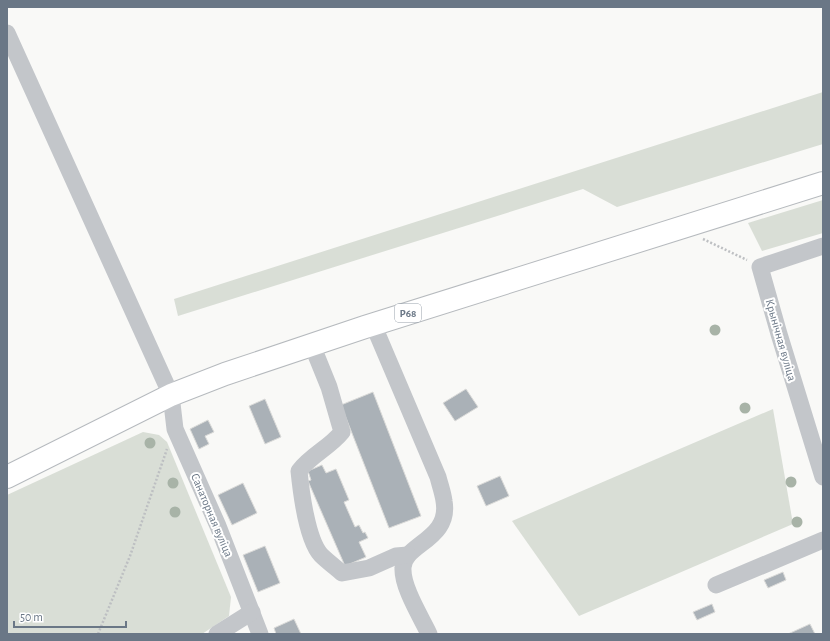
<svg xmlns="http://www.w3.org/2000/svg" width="830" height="641" viewBox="0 0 830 641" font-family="'Alegreya Sans',sans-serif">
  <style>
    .green { fill: #d9ded6 }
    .building { fill: #aab1b7; stroke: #dbdbd9 }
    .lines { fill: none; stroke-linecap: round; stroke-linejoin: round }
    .major-casing { stroke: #b6babe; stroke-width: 24 }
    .path { stroke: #bdbfc2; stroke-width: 2.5; stroke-dasharray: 2 2; stroke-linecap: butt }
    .minor { stroke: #c3c6ca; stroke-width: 17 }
    .major { stroke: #fff; stroke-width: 22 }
    .tree { fill: #a8b3a7 }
    .labels { text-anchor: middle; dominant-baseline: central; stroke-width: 4; stroke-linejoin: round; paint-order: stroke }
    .shield { fill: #fff; stroke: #97a0aa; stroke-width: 1 }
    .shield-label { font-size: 11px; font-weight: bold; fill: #6a7786 }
    .street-label { font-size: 12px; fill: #6a7786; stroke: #fff }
  </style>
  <rect width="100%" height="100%" fill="#f9f9f7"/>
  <g class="green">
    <path d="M823,92V144L617,207L583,189L178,316L174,299Z"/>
    <path d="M823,200V233L762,251L748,223Z"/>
    <path d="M773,409L793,524L579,616L512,521Z"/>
    <path d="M143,432L159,435L167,442L231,597L229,616L202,634H7V495Z"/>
  </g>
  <g class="building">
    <path d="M466,389L478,407L455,421L443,403Z"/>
    <path d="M373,392L421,516L389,528L341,405Z"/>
    <path d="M265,399L281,437L265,444L249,406Z"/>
    <path d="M208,420L214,432L205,436L209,444L199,449L190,429Z"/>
    <path d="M322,465L326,473L336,469L349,500L344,502L355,527L359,525L363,533L365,532L368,538L359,542L366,557L345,566L308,481L311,480L308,471Z"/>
    <path d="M500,476L509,496L486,506L477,486Z"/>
    <path d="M243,483L257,513L232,525L218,495Z"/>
    <path d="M265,546L280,583L258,592L243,555Z"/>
    <path d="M783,572L786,580L768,588L764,580Z"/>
    <path d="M712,604L715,612L697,620L693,612Z"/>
    <path d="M294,619L301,634H276L274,628Z"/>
    <path d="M810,624L815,634H788Z"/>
  </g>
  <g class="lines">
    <defs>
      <path id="major" d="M7,477L171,395L225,374L365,327L823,183"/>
    </defs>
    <use href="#major" class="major-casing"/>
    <g class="path">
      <path d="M703,239L747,260"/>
      <path d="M98,634L130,556L167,449"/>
    </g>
    <g class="minor">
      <path d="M7,33L171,395L175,429L218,526L260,634"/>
      <path d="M823,246L760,267L779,334L823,477"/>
      <path d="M373,324L438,477C440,485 443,493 444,501C451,540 403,544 403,568C402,587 421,617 429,634"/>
      <path d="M312,345L329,387L342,432C329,448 311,455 299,471C301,491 307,540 321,555C327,561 335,567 342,573L369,568L396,556L408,555"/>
      <path d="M716,585L823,540"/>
      <path d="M217,634L252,612"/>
    </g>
    <use href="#major" class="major"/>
  </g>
  <g class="tree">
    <circle cx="715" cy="330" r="5.5"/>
    <circle cx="745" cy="408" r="5.5"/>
    <circle cx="150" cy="443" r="5.5"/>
    <circle cx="791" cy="482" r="5.5"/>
    <circle cx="173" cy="483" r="5.5"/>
    <circle cx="175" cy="512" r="5.5"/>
    <circle cx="797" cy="522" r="5.5"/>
  </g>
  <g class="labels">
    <rect class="shield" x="395" y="304" width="26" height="18" rx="3"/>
    <g class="shield-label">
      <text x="408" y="313">Р68</text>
    </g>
    <g class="street-label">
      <text transform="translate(781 340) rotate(74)">Крынічная вуліца</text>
      <text transform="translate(212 515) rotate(67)">Санаторная вуліца</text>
    </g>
  </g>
  <rect width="830" height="641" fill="none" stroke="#6a7786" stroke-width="16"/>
  <path d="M14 621v6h112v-6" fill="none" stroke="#6a7786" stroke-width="2"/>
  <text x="20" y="621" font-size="12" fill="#6a7786" stroke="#ffffff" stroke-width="3" paint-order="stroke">50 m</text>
</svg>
